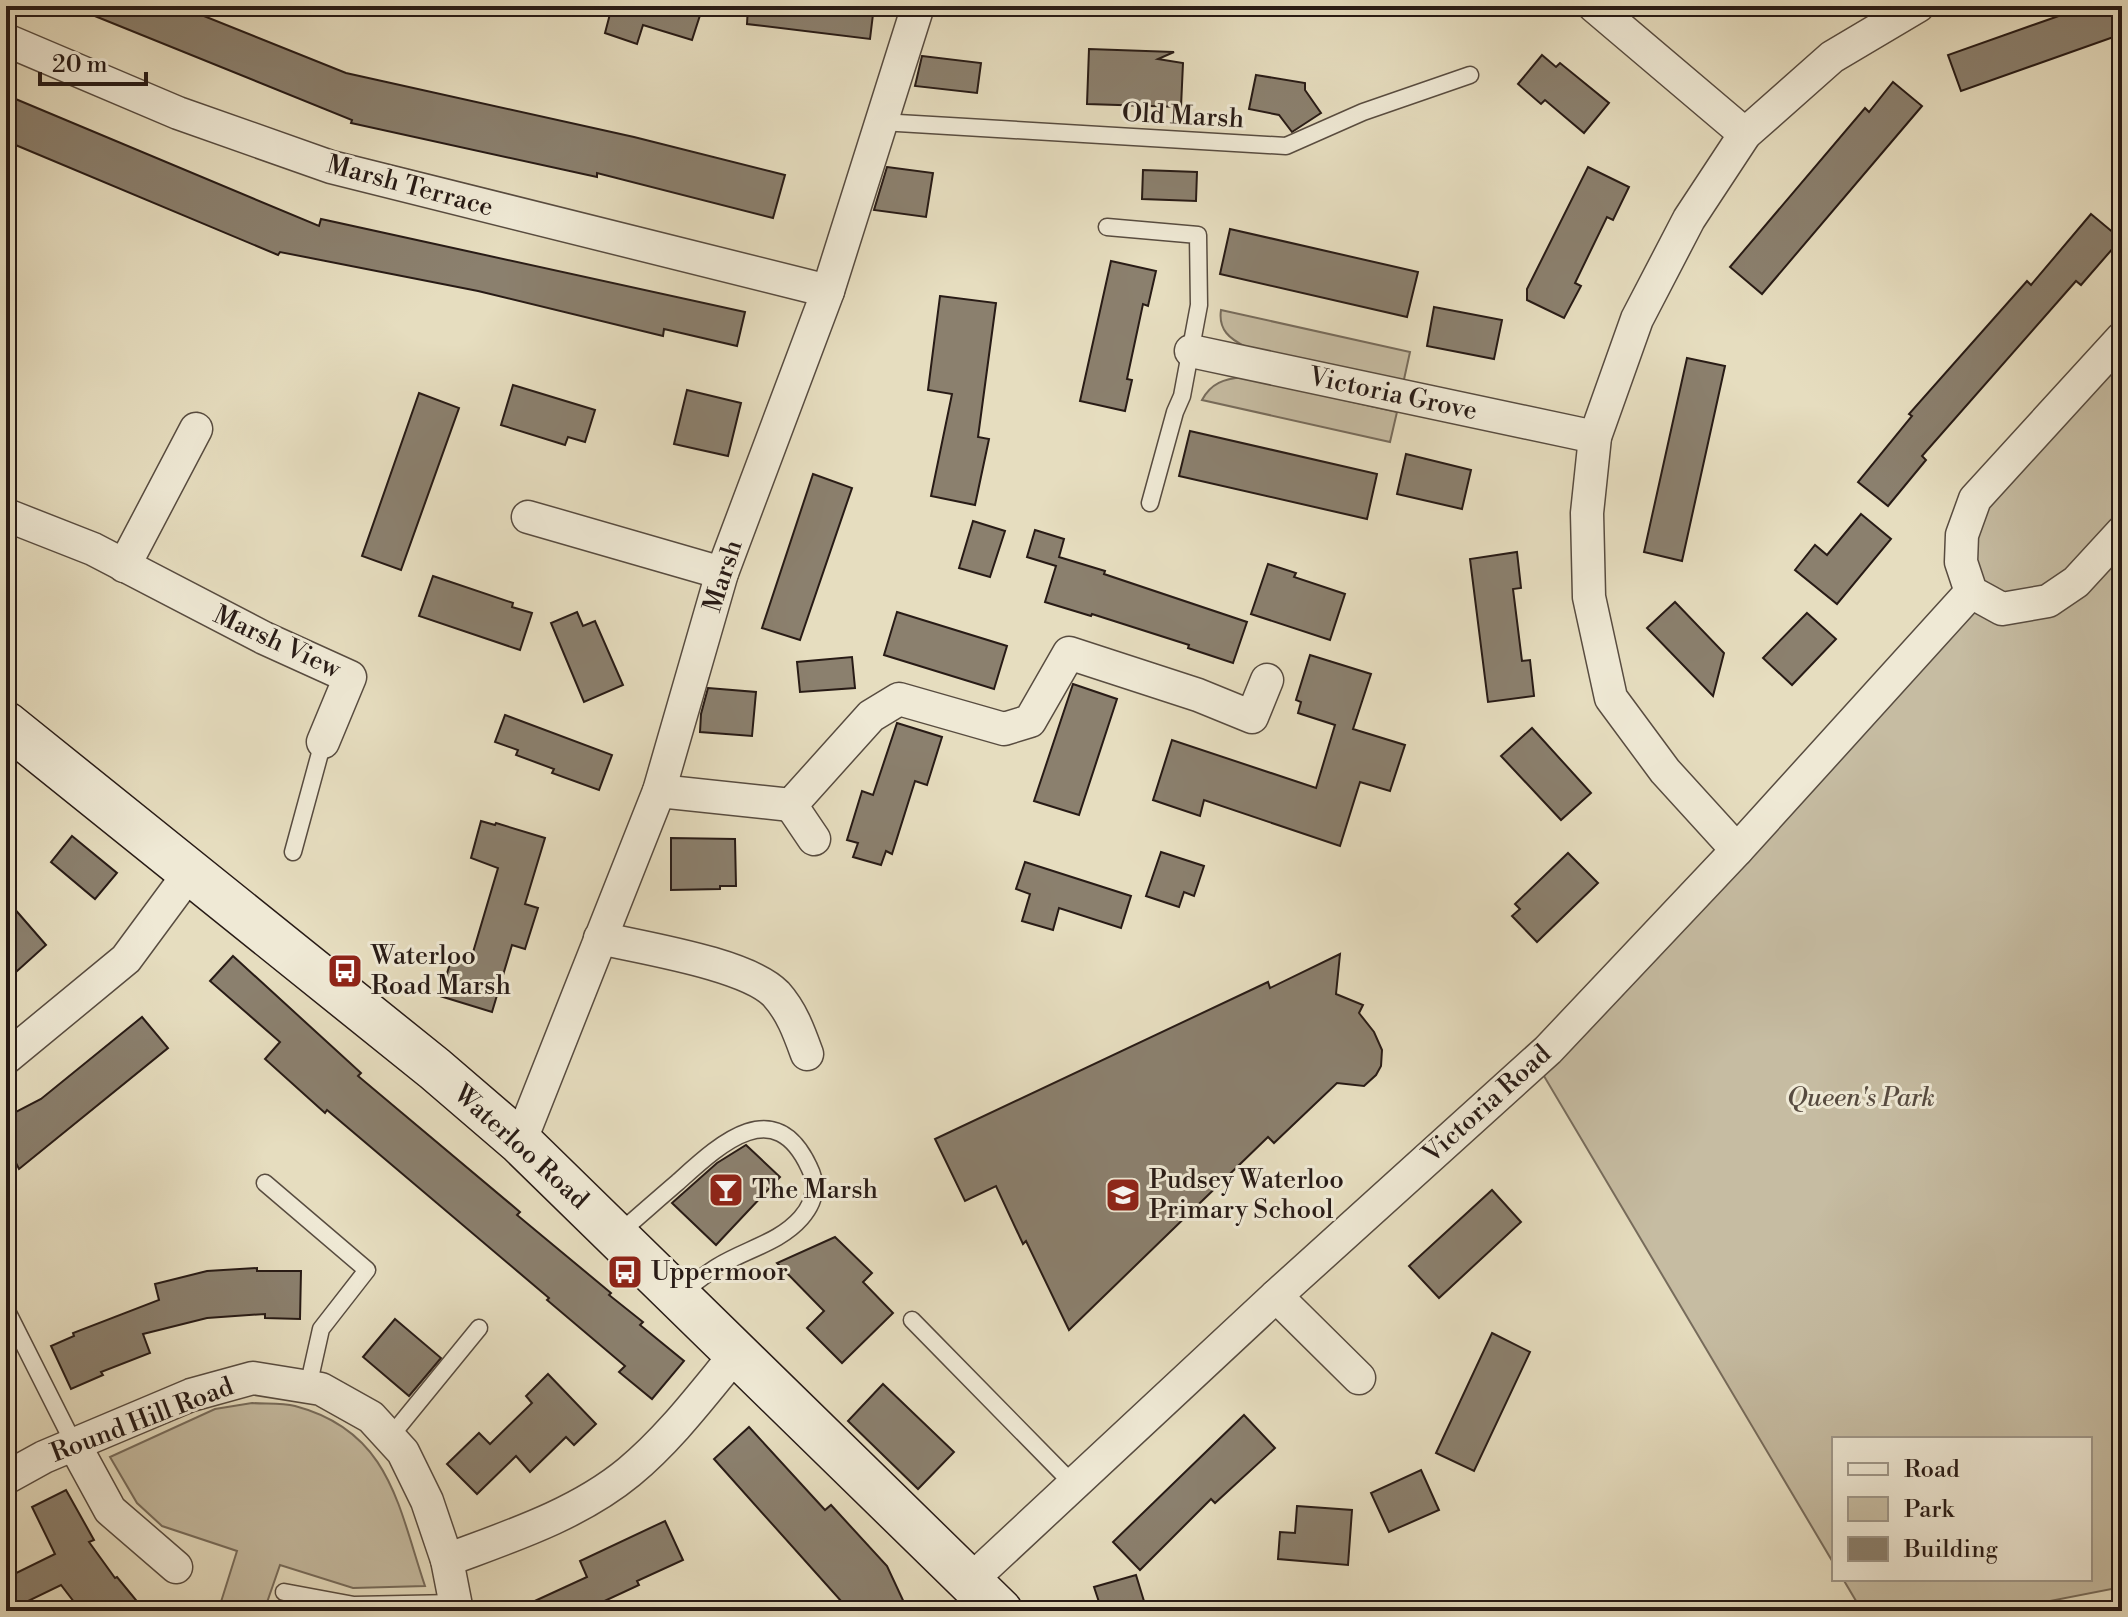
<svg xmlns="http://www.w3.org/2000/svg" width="2128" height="1617" viewBox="0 0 2128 1617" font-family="'Libre Bodoni',serif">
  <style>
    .green { fill: #c6bca2; stroke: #776c5c; stroke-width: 2 }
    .building { fill: #8b806e; stroke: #281b16; stroke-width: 2 }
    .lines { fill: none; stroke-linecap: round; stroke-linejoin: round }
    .lane-casing { stroke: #584c40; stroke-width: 19 }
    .street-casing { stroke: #584c40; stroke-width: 35 }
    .secondary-casing { stroke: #281b16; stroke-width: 47 }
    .lane { stroke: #efe9d5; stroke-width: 16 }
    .street { stroke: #efe9d5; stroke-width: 32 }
    .secondary { stroke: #efe9d5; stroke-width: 44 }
    .labels { text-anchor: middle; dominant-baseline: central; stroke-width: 6; stroke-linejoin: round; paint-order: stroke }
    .street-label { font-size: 26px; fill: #281b16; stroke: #efe9d5 }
    .poi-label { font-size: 26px; fill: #281b16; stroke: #efe9d5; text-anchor: start }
    .park-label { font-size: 26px; font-style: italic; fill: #574b40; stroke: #efe9d5 }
  </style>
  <rect width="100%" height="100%" fill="#e6ddbf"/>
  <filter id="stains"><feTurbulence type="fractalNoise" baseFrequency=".0025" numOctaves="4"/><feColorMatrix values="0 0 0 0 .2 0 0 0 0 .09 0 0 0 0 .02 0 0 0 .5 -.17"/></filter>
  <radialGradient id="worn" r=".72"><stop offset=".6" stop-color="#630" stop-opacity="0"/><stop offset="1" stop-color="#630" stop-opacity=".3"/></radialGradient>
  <g class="green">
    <path d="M1221,310L1410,352L1403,384L1246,347C1230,339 1218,330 1221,310Z"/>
    <path d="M2122,338V1587L1998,1611H1862L1843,1579H2090V1439H1834V1564L1535,1061L1971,592L1962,535Z"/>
    <path d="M1243,377L1397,412L1390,442L1202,400C1211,383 1224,379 1243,377Z"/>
    <path d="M252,1403C266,1404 282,1403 295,1406C390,1431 398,1506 425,1586L353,1588L280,1565L264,1611H238L220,1605L237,1551L162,1526L137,1503L110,1457L215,1409Z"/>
  </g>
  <g class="building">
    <path d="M70,6H179L346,73L634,137L785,175L773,218L597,173V177L351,123L352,120Z"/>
    <path d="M605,6H703L692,40L643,25L637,44L605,33L610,14L604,12Z"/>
    <path d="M748,6H874L870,39L747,24Z"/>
    <path d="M2087,6H2122V34L1961,91L1948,55Z"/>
    <path d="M1089,49L1174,52L1158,59L1183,63L1181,107L1087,104Z"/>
    <path d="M1542,55L1556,67L1560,63L1609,103L1584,133L1545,100L1541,104L1518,84Z"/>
    <path d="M922,56L981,63L977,93L915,86Z"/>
    <path d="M1256,75L1305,83V90L1321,113L1292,132L1279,115L1249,109Z"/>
    <path d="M1893,82L1922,106L1762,294L1730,267L1865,108L1869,112Z"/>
    <path d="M6,95L319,226L321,219L745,312L737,346L664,329L663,336L478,291L280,252L278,255L6,141Z"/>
    <path d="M887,167L933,173L926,217L874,210Z"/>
    <path d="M1588,167L1629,187L1613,220L1607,217L1575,283L1581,286L1564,318L1527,300V289Z"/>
    <path d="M1143,170L1197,172L1196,201L1142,199Z"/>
    <path d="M2091,214L2121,239L2081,285L2076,281L1922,456L1926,460L1888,506L1858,482L1912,416L1909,414L2027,281L2031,285Z"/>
    <path d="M1230,229L1418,272L1407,317L1220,274Z"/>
    <path d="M1111,261L1156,271L1148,306L1143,304L1127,379L1132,380L1125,411L1080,401Z"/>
    <path d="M940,296L996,303L978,437L989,439L975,505L931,496L952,394L928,390Z"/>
    <path d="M1434,307L1502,320L1494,359L1427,346Z"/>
    <path d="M1687,358L1725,366L1682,561L1644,552Z"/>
    <path d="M513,385L595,410L585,442L568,437L565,445L501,425Z"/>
    <path d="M687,390L741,403L728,456L674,444Z"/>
    <path d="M419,393L459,408L401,570L362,556Z"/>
    <path d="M1190,431L1377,474L1367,519L1179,476Z"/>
    <path d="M1406,454L1471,470L1462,509L1397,494Z"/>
    <path d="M813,474L852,488L800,640L762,628Z"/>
    <path d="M1861,514L1891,539L1837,604L1795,570L1815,545L1827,555Z"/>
    <path d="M973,521L1005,531L990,577L959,568Z"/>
    <path d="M1035,530L1064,539L1059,557L1105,571L1104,574L1247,622L1233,663L1188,648L1189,645L1092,614L1091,616L1045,602L1056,566L1027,557Z"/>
    <path d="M1517,552L1521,588L1513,589L1522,661L1530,660L1534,696L1488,702L1470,559Z"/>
    <path d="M1268,564L1296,573L1294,577L1345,594L1330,640L1251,614Z"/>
    <path d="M433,576L513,603L512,607L532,613L520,650L419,616Z"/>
    <path d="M1675,602L1724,653L1713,696L1647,628Z"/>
    <path d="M577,612L583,626L595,621L623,685L584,702L551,623Z"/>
    <path d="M897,612L1007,646L994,689L884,655Z"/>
    <path d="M1807,613L1836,639L1792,685L1763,658Z"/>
    <path d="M1310,655L1371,674L1353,729L1405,745L1390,791L1360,782L1340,846L1204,800L1200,816L1153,800L1172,740L1316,788L1335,725L1298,713L1301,702L1296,700Z"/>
    <path d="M852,657L855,688L800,692L797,662Z"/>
    <path d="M1073,684L1117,699L1079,815L1034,801Z"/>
    <path d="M708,688L756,692L752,736L700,732L701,714Z"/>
    <path d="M505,715L612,755L599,790L552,773L554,769L516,755L518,750L495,742Z"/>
    <path d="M897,723L942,737L927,785L915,781L892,854L886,851L881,865L853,857L858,843L847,840L862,791L873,795Z"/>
    <path d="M1532,728L1591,793L1561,820L1501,756Z"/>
    <path d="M481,821L495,825L496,823L545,838L525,904L538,908L525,949L512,945L492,1012L440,996L453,954L471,959L498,868L471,858Z"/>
    <path d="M72,836L117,873L95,899L51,862Z"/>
    <path d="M671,838L735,839L736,886H720V889L671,890Z"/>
    <path d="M1161,852L1204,866L1194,896L1184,892L1179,907L1146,896Z"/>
    <path d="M1568,853L1598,883L1537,942L1512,916L1520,909L1515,904Z"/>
    <path d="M1025,862L1131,896L1121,928L1059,908L1053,930L1022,921L1030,894L1016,889Z"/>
    <path d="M6,899L46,945L6,981Z"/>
    <path d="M1340,954L1336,994L1363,1005L1359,1013L1374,1032L1382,1050L1381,1066L1376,1075L1364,1086L1337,1083L1274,1143L1268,1137L1069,1330L1026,1241L1023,1244L996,1186L965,1201L935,1139L1268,982L1270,988Z"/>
    <path d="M233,956L361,1073L358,1076L520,1212L517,1215L611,1293L609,1295L643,1322L640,1325L684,1361L652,1399L619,1372L625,1366L547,1300L549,1298L327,1110L325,1113L265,1059L280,1042L210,981Z"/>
    <path d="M142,1017L168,1048L19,1169L6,1143V1117L41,1099Z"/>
    <path d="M746,1145L780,1177L716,1245L672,1203L717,1163Z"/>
    <path d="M1492,1190L1521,1222L1439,1298L1409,1266Z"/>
    <path d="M835,1237L872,1273L863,1282L893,1313L842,1363L807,1328L824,1311L777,1263Z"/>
    <path d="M257,1268V1271H301L300,1319L265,1318V1314L207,1318L143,1334L150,1353L101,1372L103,1375L71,1389L51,1346L74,1336L73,1333L159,1300L155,1284L207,1271Z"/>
    <path d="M395,1319L441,1358L409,1396L363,1357Z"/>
    <path d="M1492,1333L1530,1352L1474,1471L1436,1453Z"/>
    <path d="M548,1374L596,1424L574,1445L566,1437L530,1472L516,1456L477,1494L447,1464L479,1433L490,1444L532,1403L526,1396Z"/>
    <path d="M883,1384L954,1452L918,1489L848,1421Z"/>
    <path d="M1244,1415L1275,1448L1215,1503L1211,1499L1140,1570L1113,1542Z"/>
    <path d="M749,1427L825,1510L831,1505L887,1566L908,1611H850L714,1459Z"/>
    <path d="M1421,1470L1439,1510L1389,1532L1371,1493Z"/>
    <path d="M66,1490L94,1540L89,1542L115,1578L117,1577L145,1611H81L61,1585L18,1606L6,1578L55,1554L32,1507Z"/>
    <path d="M1297,1506L1352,1510L1348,1565L1278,1559L1280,1532L1295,1533Z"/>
    <path d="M665,1521L683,1560L637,1581L639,1585L583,1611H513L587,1577L580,1561Z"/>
    <path d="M1136,1575L1147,1611H1102L1094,1587Z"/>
  </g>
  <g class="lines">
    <defs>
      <g id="lane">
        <path d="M881,122L1286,146L1363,112L1470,75"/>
        <path d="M1107,227L1198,235L1199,305L1182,396L1175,412L1150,503"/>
        <path d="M293,852L323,742"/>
        <path d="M265,1183L367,1270L321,1329L308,1387"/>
        <path d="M618,1234C638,1217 658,1199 678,1182C718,1146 774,1092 809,1167C818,1185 815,1202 801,1218C779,1243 746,1249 717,1267C704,1275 691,1286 678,1296"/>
        <path d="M7,1311L74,1444"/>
        <path d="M912,1320L1073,1484"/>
        <path d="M390,1437L479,1328"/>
        <path d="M284,1592L354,1605L455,1603"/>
      </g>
      <g id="street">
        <path d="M1594,6L1745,134"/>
        <path d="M6,40L178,113L331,167L828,291"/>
        <path d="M2122,338L1975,499L1962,535L1961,562L1971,592L2002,609L2048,601L2076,582L2122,532"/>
        <path d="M1191,351L1595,437"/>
        <path d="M6,517L9,516L93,549L264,638L350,677L323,742"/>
        <path d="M528,517L722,573"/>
        <path d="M124,566L196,429"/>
        <path d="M659,791L791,805L871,716L899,699L1004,729L1030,721L1069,653L1198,695L1252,717L1267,680"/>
        <path d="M791,805L814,839"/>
        <path d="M1737,850L1665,771L1611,698L1589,597L1587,513L1595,437L1637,319L1689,219L1745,134L1832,57L1918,6"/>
        <path d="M600,938C643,948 747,964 776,994C792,1012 799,1032 807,1054"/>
        <path d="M6,1058L126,959L191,871"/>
        <path d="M520,1142L659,791L722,573L828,291L918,6"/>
        <path d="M1276,1296L1359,1378"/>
        <path d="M74,1444L110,1510L176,1567"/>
        <path d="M6,1478L44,1457L191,1395L253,1378L321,1389L371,1417L403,1452L427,1501L447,1560C508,1537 577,1515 629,1472C670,1438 702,1395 736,1354"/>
        <path d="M447,1560L457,1611"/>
        <path d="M969,1582L1276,1296L1548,1050L1737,850L1971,592"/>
      </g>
      <path id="secondary" d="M6,724L435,1069L520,1142L1000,1611"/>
    </defs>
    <use href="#lane" class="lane-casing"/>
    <use href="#street" class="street-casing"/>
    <use href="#secondary" class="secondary-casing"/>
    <use href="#lane" class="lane"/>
    <use href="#street" class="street"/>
    <use href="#secondary" class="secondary"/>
  </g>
  <defs>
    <symbol id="bus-square" viewBox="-11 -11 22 22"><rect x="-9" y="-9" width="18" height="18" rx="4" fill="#8f2418" stroke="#efe9d5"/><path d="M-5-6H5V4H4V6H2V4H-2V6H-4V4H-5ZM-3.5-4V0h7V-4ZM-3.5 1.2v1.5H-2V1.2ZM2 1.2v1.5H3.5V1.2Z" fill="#fff"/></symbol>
    <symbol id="bar-square" viewBox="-11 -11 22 22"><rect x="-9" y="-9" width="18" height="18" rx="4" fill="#8f2418" stroke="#efe9d5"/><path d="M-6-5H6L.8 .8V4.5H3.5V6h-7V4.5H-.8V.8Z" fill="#fff"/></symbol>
    <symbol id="school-square" viewBox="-11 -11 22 22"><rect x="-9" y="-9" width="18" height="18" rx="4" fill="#8f2418" stroke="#efe9d5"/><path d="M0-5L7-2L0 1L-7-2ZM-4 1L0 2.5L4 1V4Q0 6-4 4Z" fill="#fff"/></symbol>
  </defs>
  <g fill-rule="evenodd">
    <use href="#bus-square" x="325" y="951" width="40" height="40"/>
    <use href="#bar-square" x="706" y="1170" width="40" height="40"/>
    <use href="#school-square" x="1103" y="1175" width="40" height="40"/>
    <use href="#bus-square" x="605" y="1252" width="40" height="40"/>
  </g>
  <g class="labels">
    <g class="street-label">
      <text transform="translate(1183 116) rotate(3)">Old Marsh</text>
      <text transform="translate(410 186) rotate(15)">Marsh Terrace</text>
      <text transform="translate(1393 394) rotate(12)">Victoria Grove</text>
      <text transform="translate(723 576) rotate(-72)">Marsh</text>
      <text transform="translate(277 642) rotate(25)">Marsh View</text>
      <text transform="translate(1487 1104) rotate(-42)">Victoria Road</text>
      <text transform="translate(521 1147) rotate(42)">Waterloo Road</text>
      <text transform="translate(142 1420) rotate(-21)">Round Hill Road</text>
    </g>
    <g class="poi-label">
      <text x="371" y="956">Waterloo<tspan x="371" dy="30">Road Marsh</tspan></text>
      <text x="1149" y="1180">Pudsey Waterloo<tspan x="1149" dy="30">Primary School</tspan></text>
      <text x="752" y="1190">The Marsh</text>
      <text x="651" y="1272">Uppermoor</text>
    </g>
    <g class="park-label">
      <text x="1861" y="1098">Queen's Park</text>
    </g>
  </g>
  <rect width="2128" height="1617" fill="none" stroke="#e6ddbf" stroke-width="32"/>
  <rect x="8" y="8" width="2112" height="1601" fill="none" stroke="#281b16" stroke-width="4"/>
  <rect x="16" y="16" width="2096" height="1585" fill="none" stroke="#281b16" stroke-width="2"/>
  <rect x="1832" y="1437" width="260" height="144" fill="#efe9d5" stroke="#9f9789" stroke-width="2"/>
  <rect x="1848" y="1463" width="40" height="12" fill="#efe9d5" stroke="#9f9789" stroke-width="2"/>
  <text x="1904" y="1477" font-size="24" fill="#281b16">Road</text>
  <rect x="1848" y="1497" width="40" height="24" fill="#c6bca2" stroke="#9f9789" stroke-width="2"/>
  <text x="1904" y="1517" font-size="24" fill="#281b16">Park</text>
  <rect x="1848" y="1537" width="40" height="24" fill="#8b806e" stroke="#9f9789" stroke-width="2"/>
  <text x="1904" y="1557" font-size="24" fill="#281b16">Building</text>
  <path d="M40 72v12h106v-12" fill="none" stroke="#281b16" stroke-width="4"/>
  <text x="52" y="72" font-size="24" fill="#281b16" stroke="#efe9d5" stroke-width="6" paint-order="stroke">20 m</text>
  <rect width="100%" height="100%" filter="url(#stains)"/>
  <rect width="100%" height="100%" fill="url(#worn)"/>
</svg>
